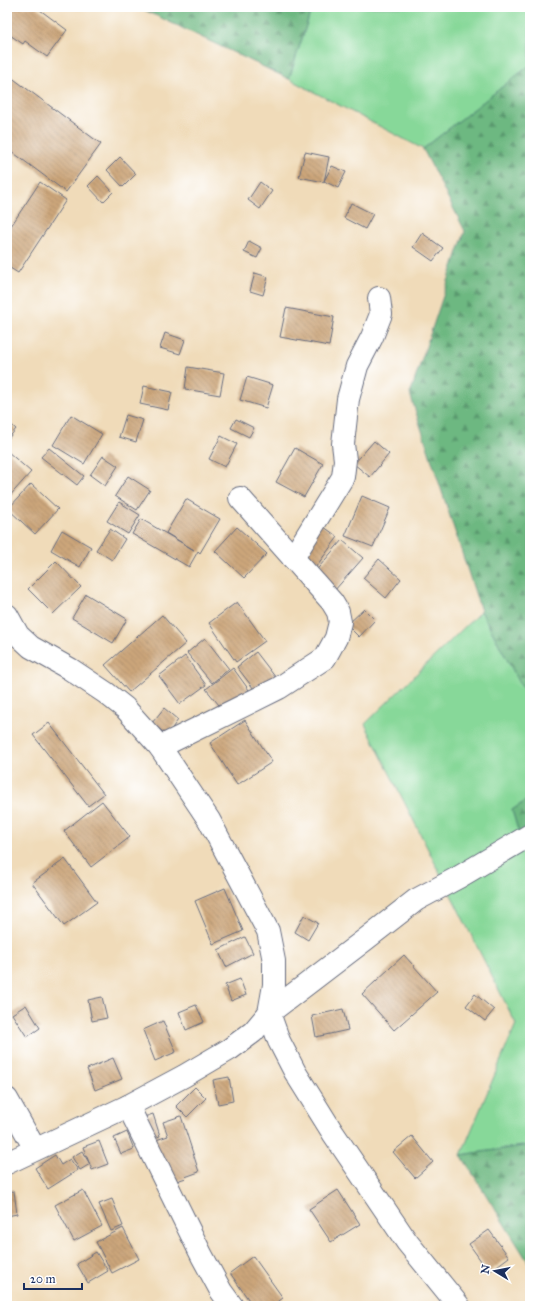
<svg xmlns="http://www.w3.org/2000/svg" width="537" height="1313" font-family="'IM FELL Great Primer',serif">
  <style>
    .grass { fill: #87d899; stroke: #51847c }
    .forest { fill: url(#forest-firs); stroke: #447470 }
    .building { fill: url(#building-back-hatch) }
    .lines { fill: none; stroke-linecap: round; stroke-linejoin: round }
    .minor-casing { stroke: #666b7e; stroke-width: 24 }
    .tertiary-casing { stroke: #666b7e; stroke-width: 24 }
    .minor { stroke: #fff; stroke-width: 22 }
    .tertiary { stroke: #fff; stroke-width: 22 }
  </style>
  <defs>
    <pattern id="forest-firs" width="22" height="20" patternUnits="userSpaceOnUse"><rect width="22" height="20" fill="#6db881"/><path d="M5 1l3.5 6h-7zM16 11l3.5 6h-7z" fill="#59966d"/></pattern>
    <pattern id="building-back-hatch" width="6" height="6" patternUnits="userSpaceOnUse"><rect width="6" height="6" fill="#cca67a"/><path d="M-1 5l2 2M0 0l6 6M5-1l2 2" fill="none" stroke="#a58867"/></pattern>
  </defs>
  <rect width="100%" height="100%" fill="#fff"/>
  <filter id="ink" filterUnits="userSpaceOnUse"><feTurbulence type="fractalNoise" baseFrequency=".025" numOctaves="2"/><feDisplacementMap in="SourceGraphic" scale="8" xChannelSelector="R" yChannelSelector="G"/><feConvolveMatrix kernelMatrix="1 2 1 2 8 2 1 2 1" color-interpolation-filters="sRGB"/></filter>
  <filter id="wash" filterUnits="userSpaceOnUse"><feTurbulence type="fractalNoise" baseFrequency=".012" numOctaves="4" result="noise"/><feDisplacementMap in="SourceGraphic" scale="16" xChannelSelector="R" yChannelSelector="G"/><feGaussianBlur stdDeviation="0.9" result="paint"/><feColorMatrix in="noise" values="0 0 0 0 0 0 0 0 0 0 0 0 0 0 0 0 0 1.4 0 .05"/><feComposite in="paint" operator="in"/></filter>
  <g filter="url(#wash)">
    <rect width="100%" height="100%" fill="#f0dbb9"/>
    <g class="grass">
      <polygon points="312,7 530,7 530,65 423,149 289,79"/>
      <polygon points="481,611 530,702 530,798 512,810 530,870 530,1145 461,1155 516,1024 365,724"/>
    </g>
    <g class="forest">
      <polygon points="138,7 312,7 289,79"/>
      <polygon points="530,65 530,702 481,611 410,394 465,231 423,149"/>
      <polygon points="530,798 530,870 512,810"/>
      <polygon points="530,1145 530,1265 461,1155"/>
    </g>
    <g id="blocks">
      <g class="building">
        <polygon points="7,7 36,7 67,30 47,57 25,41 23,44 7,33"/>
        <polygon points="7,74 101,144 66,192 7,148"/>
        <polygon points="305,152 329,157 324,182 299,177"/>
        <polygon points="120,157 136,174 123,187 107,170"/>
        <polygon points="332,166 346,172 338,188 324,181"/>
        <polygon points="98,176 113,192 103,202 88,186"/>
        <polygon points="40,182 66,200 18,273 7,266 7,232"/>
        <polygon points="260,182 272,191 260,209 248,200"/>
        <polygon points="351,203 373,214 365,229 344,218"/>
        <polygon points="422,233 443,248 433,261 413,247"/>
        <polygon points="249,241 262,248 257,258 244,252"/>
        <polygon points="255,273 268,277 263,295 250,291"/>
        <polygon points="286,308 334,317 329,346 280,337"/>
        <polygon points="165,333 185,340 180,354 160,348"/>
        <polygon points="188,367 224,373 220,395 185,389"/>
        <polygon points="247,377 273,385 266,408 240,400"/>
        <polygon points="144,386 172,392 168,410 140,404"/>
        <polygon points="71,415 102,434 84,464 53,445"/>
        <polygon points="126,415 143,420 136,442 119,437"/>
        <polygon points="236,419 254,428 249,437 231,428"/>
        <polygon points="7,421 16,429 7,440"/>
        <polygon points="221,436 237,444 225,467 209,459"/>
        <polygon points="374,441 389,454 370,477 354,464"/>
        <polygon points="49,448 84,476 77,485 41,457"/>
        <polygon points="295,448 323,464 304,497 276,482"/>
        <polygon points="7,451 31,472 7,499"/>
        <polygon points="103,456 118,466 105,486 90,475"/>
        <polygon points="128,476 150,490 137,510 115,496"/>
        <polygon points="31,484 58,509 35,534 8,509"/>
        <polygon points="362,496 390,508 373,547 345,536"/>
        <polygon points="186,499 220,519 200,553 198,551 189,567 132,534 141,519 194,550 166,533"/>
        <polygon points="119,502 140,515 128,534 107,521"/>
        <polygon points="313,519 338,537 315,568 291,550"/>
        <polygon points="237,527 267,554 244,578 215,551"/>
        <polygon points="110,529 125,539 112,560 96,550"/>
        <polygon points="62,530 91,547 80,567 51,550"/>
        <polygon points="342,540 363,558 334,591 314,573"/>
        <polygon points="379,559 401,579 386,598 363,578"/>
        <polygon points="56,561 81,587 53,614 28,589"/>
        <polygon points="86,594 127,619 113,643 72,618"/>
        <polygon points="237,602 265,641 236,662 209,623"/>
        <polygon points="364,609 375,620 359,637 347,625"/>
        <polygon points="162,615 186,643 129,692 105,665"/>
        <polygon points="205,638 229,669 212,683 187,653"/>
        <polygon points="256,652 276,678 257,693 237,667"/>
        <polygon points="185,656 206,685 180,704 159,676"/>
        <polygon points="233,668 249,690 223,710 206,689"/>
        <polygon points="164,708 178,720 167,735 152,723"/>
        <polygon points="245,720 272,762 237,785 210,743"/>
        <polygon points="49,723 104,794 88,806 33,735"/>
        <polygon points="102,801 130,837 91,867 64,831"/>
        <polygon points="65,859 97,902 64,926 32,883"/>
        <polygon points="225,888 243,931 213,944 195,901"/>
        <polygon points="304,915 318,923 308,940 295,932"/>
        <polygon points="245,937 253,953 226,967 218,950"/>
        <polygon points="404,955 437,992 394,1030 362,994"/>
        <polygon points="240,979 246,995 231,1001 225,985"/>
        <polygon points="475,994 494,1010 485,1021 466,1006"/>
        <polygon points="102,997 107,1018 92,1021 88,1000"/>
        <polygon points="26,1005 40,1028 27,1037 12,1014"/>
        <polygon points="196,1005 204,1022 186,1030 179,1012"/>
        <polygon points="343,1009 348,1030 316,1037 312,1016"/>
        <polygon points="163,1021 176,1052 155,1061 143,1030"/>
        <polygon points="113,1058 122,1079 95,1090 87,1069"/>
        <polygon points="229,1077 233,1101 218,1104 213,1080"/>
        <polygon points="195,1087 206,1098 187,1117 176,1106"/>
        <polygon points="153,1114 160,1136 146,1141 138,1119"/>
        <polygon points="181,1116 199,1172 185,1177 186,1178 167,1184 153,1141 168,1136 163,1122"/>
        <polygon points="127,1132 134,1149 121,1154 114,1138"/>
        <polygon points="412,1136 433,1162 415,1178 393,1152"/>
        <polygon points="99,1141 108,1164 92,1170 83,1147"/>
        <polygon points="82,1151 90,1164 80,1170 72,1157"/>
        <polygon points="55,1155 61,1165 70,1159 78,1170 48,1189 35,1168"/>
        <polygon points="83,1190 102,1226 74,1241 55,1205"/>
        <polygon points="338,1190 360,1224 331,1242 309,1209"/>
        <polygon points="14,1191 17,1214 7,1216 7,1192"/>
        <polygon points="112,1199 123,1226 111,1231 99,1204"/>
        <polygon points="123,1228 139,1259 112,1273 96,1242"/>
        <polygon points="489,1230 509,1257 489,1272 469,1244"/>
        <polygon points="96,1252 108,1271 88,1283 77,1264"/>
        <polygon points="253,1256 283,1298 272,1306 253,1306 230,1273"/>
      </g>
    </g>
  </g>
  <g filter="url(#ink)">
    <use href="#blocks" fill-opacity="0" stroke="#666b7e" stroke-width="1"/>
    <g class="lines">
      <defs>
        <g id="minor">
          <polyline points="293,558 343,477 345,460 343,444 348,399 357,366 372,337 381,314 379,298"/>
          <polyline points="7,615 18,635 31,647 70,669 106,693 125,708 160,747 209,820 268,931 274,961 274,985 269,1013"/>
          <polyline points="160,747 279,688 325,658 336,638 340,622 338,612 332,602 240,498"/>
          <polyline points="7,1099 35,1149"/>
          <polyline points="128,1106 202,1256 221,1291 232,1306"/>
        </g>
        <g id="tertiary">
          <polyline points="269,1013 279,1041 295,1072 333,1133 407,1242 459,1306"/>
          <polyline points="7,1163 128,1106 184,1076 230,1049 253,1032 269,1013 366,939 416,900 459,877 530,835"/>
        </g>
      </defs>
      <use href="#minor" class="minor-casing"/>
      <use href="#tertiary" class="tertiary-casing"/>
      <use href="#minor" class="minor"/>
      <use href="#tertiary" class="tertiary"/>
    </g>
  </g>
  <rect width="537" height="1313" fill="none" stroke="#fff" stroke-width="24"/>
  <g transform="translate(495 1271) rotate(280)" stroke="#ffffff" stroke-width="3" paint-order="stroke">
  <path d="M0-3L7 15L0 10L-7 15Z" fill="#1b2f5e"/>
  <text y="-6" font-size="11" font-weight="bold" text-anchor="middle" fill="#1b2f5e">N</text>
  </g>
  <path d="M24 1283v6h58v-6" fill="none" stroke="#1b2f5e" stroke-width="2"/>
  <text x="30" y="1283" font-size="12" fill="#1b2f5e" stroke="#ffffff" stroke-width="3" paint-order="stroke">20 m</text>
</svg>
